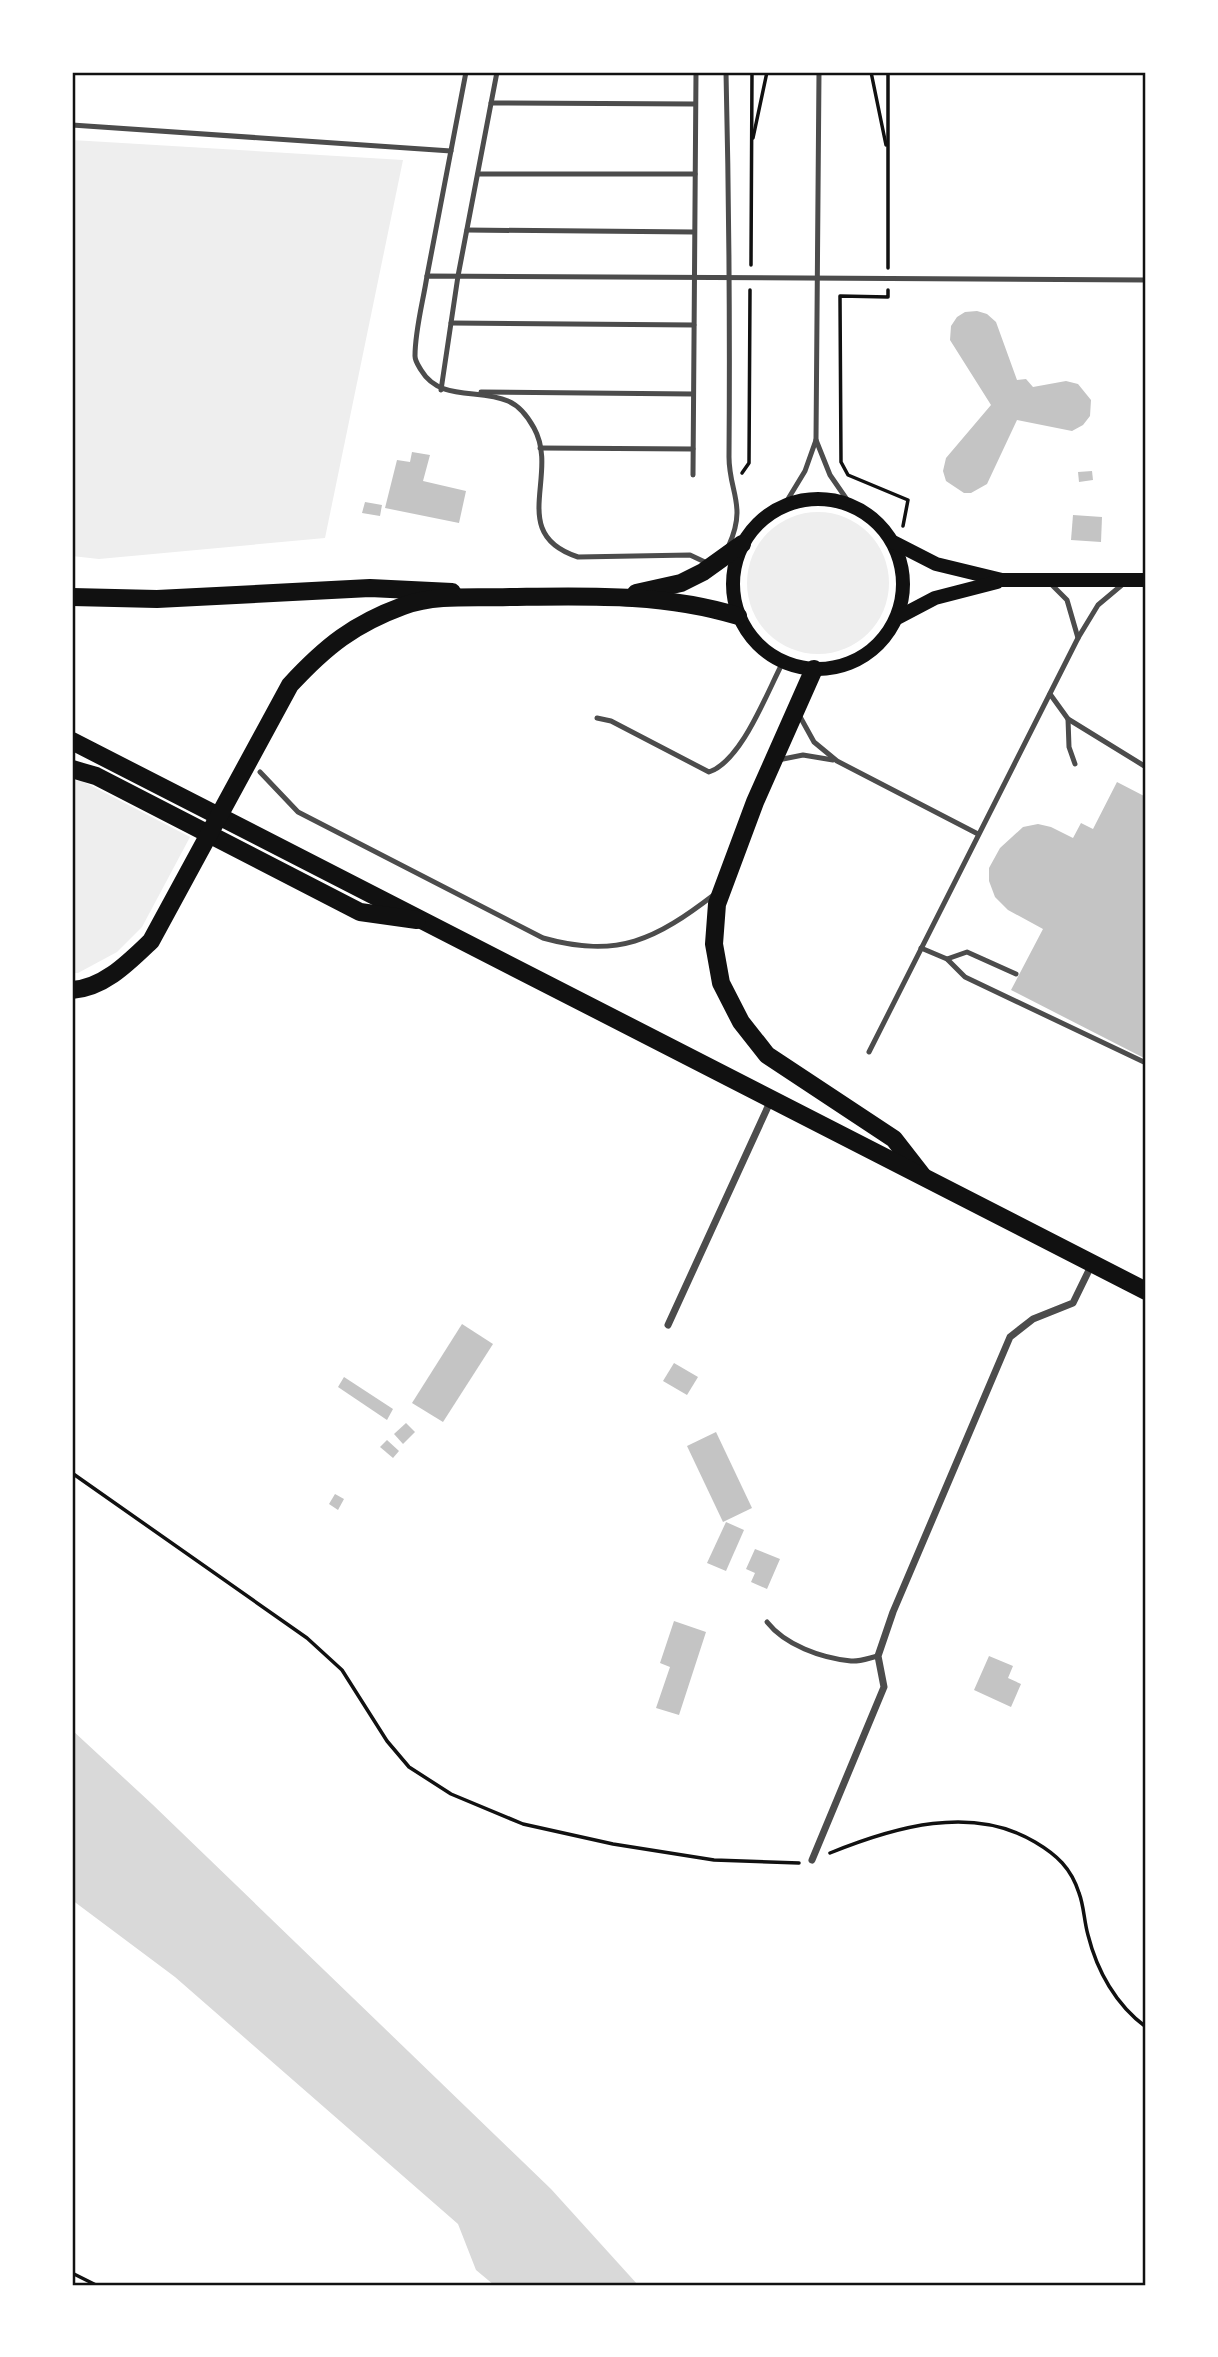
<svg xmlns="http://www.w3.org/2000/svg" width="1218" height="2357" font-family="'Fira Sans Condensed',sans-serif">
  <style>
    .green { fill: #eee }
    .water { fill: #d9d9d9 }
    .building { fill: #c4c4c4 }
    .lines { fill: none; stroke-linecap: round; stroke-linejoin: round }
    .path { stroke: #111; stroke-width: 3.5 }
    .service { stroke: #4c4c4c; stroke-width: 5 }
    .minor { stroke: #4c4c4c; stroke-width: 7 }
    .secondary { stroke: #111; stroke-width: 14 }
    .primary { stroke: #111; stroke-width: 18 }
    .neatline { fill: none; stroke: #111; stroke-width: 2.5 }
  </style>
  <rect width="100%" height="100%" fill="#fff"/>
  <g class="green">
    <polygon points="72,140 403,160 325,538 99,559 72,556"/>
    <circle cx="818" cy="583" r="71"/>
    <polygon points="72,780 82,781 190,837 142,927 117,952 78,973 72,973"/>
  </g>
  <polygon class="water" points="72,1730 152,1804 551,2189 638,2285 494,2285 476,2270 458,2224 175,1977 72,1900"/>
  <g class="building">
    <polygon points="977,311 987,314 996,322 1017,380 1026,379 1033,387 1066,381 1078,384 1091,400 1090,416 1083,425 1072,431 1017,420 987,484 971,493 964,493 946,481 943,471 946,458 991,405 950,340 951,326 957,317 965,312"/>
    <polygon points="412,452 430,455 423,481 466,491 459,523 385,508 397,460 410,462"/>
    <polygon points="1092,471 1093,480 1079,482 1078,472"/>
    <polygon points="365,502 382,505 380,516 362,513"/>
    <polygon points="1073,515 1102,517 1101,542 1071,540"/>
    <polygon points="1117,782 1146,797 1146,1059 1011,990 1043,929 1008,910 995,897 989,881 989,868 1000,848 1023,827 1038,824 1051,827 1073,838 1081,823 1093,829"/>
    <polygon points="462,1324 493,1344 443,1422 412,1403"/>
    <polygon points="674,1363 698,1377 687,1395 663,1381"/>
    <polygon points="344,1377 393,1409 387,1420 338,1387"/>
    <polygon points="406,1423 415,1432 403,1444 394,1434"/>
    <polygon points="716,1432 752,1508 723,1522 687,1446"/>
    <polygon points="387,1440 399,1451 393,1458 380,1447"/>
    <polygon points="335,1494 344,1499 338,1510 329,1504"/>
    <polygon points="726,1522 744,1530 726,1571 707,1563"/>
    <polygon points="755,1549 780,1559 767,1589 751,1582 755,1573 746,1569"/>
    <polygon points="674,1621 706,1632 679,1715 656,1708 670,1667 660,1663"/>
    <polygon points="989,1656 1013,1666 1008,1678 1021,1684 1011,1707 974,1690"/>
  </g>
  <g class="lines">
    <g class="path">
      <polyline points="871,72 886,145"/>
      <polyline points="753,138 767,72"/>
      <polyline points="751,265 752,72"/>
      <polyline points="888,268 888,72"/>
      <polyline points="888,290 888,297 840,296 841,462 848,475 908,500 903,526"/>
      <polyline points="742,473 749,463 750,290"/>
      <polyline points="72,1473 307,1638 342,1670 387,1741 409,1767 451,1794 523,1824 613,1844 714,1860 799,1863"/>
      <path d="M830,1853C894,1827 972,1804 1035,1842C1057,1855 1071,1868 1079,1893C1084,1906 1084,1921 1088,1935C1097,1971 1116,2005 1146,2027"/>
      <polyline points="72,2273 96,2285"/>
    </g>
    <g class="service">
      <path d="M726,72C729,200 730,328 729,457C729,492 747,505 729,545"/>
      <polyline points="491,103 695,104"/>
      <polyline points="72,125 451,151"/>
      <polyline points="478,174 695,174"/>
      <polyline points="467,230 694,232"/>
      <polyline points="427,276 466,72"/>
      <polyline points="451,323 694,325"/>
      <polyline points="441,390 458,276 497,72"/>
      <polyline points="481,392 693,394"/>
      <polyline points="816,440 830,475 850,504"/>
      <polyline points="540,448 693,449"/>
      <polyline points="693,475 696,72"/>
      <polyline points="785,504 805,471 816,440 819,72"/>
      <path d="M707,563L690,555L578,557C507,534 560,475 534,428C528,417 520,406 508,401C479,388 440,402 421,370C418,365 415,361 415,356C415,330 423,302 427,276L1146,280"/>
      <polyline points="1050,583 1067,600 1078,638"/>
      <polyline points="1050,694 1068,719 1146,767"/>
      <polyline points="798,713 814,742 837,761 978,834"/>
      <path d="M597,718L611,721L709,772C742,761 767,692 783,662"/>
      <polyline points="1068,719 1069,747 1075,764"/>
      <polyline points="778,760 803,755 833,760"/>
      <path d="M260,772L298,812L543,938C618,959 655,940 715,894"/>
      <polyline points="921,948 947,959 965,977 1146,1063"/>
      <polyline points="947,959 967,952 1016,974"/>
      <polyline points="869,1052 1078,638 1098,605 1123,584"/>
      <path d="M767,1622C785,1645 821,1658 851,1661C859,1662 869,1658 878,1656"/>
    </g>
    <g class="minor">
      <polyline points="668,1325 771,1100"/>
      <polyline points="812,1860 884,1687 878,1656 893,1612 1010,1337 1033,1319 1073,1303 1092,1264"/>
    </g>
    <g class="secondary">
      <circle cx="818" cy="584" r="85"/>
      <polyline points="893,542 936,564 1002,580 1146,580"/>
      <polyline points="897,618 935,598 997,582"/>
    </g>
    <g class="primary">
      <polyline points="636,593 681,583 703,572 742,544"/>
      <polyline points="72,597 157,599 370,588 452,592"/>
      <polyline points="814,669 755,802 717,904 714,944 721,983 741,1022 767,1055 894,1139 922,1175"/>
      <polyline points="72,741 1146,1291"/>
      <polyline points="72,769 96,776 360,912 417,920"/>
      <path d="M72,990C104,988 129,962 151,941L290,685C326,646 354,624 403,606C436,594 475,598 510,597C587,596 663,593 738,616"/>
    </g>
  </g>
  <rect width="1218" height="2357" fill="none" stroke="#ffffff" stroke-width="147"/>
  <rect x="74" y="74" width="1070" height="2210" class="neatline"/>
</svg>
